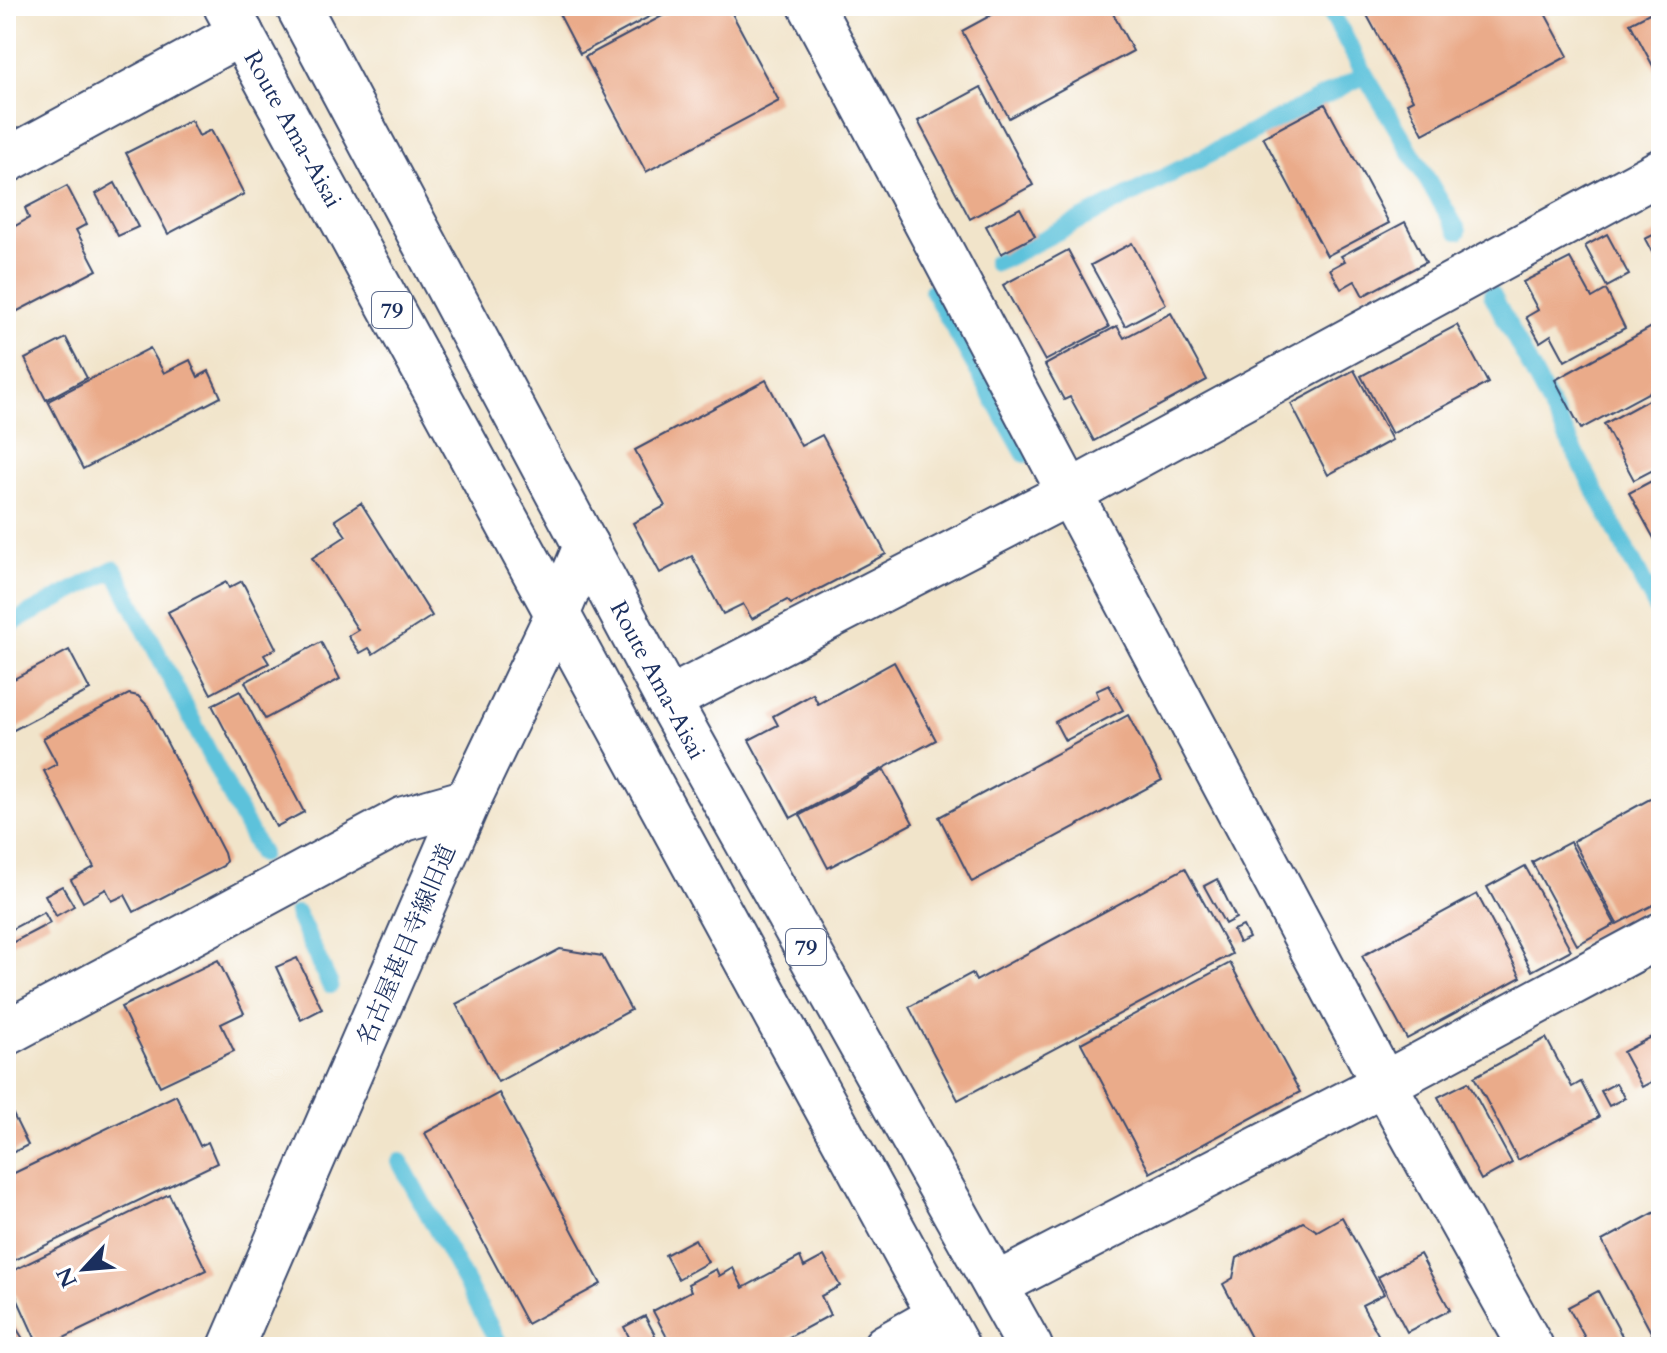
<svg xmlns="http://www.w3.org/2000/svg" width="1667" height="1353" font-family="Cardo,'Noto Serif JP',serif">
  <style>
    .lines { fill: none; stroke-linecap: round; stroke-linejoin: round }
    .stream { stroke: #5dc2db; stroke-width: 18 }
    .building { fill: #eaab8a }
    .minor-casing { stroke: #3b4a6e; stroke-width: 48 }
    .tertiary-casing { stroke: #3b4a6e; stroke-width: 48 }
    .primary-casing { stroke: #3b4a6e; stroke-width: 48 }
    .minor { stroke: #fff; stroke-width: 44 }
    .tertiary { stroke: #fff; stroke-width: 44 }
    .primary { stroke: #fff; stroke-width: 44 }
    .labels { text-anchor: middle; stroke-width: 7; stroke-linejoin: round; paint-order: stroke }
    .shield { fill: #fff; stroke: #5f6d8e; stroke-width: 2 }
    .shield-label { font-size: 22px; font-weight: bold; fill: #1b2f5e }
    .street-label { font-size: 24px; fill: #1b2f5e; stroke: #fff }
  </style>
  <rect width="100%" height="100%" fill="#fff"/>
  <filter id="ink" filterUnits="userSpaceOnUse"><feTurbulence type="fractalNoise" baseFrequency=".0125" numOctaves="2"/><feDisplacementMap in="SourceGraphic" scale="16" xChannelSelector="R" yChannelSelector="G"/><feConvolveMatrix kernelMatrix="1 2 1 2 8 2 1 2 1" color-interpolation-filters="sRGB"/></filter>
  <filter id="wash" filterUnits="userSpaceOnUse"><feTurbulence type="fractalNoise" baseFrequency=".006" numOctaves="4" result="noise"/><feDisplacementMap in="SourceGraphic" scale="32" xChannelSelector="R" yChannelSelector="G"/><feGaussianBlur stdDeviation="1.8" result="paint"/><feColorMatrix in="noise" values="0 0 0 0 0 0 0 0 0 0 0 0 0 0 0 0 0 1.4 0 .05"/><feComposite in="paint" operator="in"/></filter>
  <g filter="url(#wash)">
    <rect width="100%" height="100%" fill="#f1e4ca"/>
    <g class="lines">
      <g class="stream">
        <polyline points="1328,6 1365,75 1458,231"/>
        <polyline points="996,263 1365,75"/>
        <polyline points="933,291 1025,454"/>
        <polyline points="1492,294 1661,616"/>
        <polyline points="6,626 114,569 261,854"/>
        <polyline points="297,914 330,985"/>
        <polyline points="400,1162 501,1347"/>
      </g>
    </g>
    <g id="blocks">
      <g class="building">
        <polygon points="555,6 669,6 580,54"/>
        <polygon points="681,6 728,6 779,101 646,172 585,57"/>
        <polygon points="1008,6 1109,6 1133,51 1009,118 962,31"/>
        <polygon points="1362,6 1541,6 1568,56 1423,134 1407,103 1413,100"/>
        <polygon points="1661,7 1661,81 1630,23"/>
        <polygon points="981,87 1033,185 970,219 918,121"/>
        <polygon points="1325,104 1389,223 1327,256 1263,137"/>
        <polygon points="191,120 199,136 211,130 244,194 168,234 126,153"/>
        <polygon points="115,183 138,227 118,236 96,194"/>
        <polygon points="67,186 87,224 76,230 97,270 6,317 6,207 15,226 29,218 25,208"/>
        <polygon points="1020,208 1035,236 1001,254 986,226"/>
        <polygon points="1405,222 1426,262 1363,296 1355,281 1341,289 1330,269 1345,261 1341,256"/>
        <polygon points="1661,231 1661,269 1645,239"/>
        <polygon points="1607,234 1629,275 1607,287 1585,246"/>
        <polygon points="1132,243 1166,304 1125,326 1091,265"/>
        <polygon points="1068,250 1109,327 1045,361 1003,285"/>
        <polygon points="1570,258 1592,298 1606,290 1625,328 1565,361 1551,335 1540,342 1526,317 1538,310 1523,282"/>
        <polygon points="1171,313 1207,380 1094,441 1070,397 1064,400 1045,365 1117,326 1124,338"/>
        <polygon points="1661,322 1661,386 1581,429 1555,380"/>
        <polygon points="1457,325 1488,383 1392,434 1361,376"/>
        <polygon points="66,338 87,378 46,400 25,359"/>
        <polygon points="150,348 164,373 190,360 198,377 209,371 221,397 83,469 48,401"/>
        <polygon points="1354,370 1392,440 1328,475 1291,404"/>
        <polygon points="766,380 801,446 822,435 886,554 791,604 787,600 752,619 743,604 723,614 692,556 660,573 633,523 665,506 635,450"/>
        <polygon points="1661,393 1661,466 1634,480 1604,424"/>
        <polygon points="1661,476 1661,539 1656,542 1629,493"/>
        <polygon points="361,503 432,616 373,654 369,648 360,653 348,636 358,630 312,558 346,536 335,520"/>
        <polygon points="242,581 276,648 264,655 269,663 211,694 168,612 226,582 229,588"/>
        <polygon points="321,642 340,679 265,719 245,682"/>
        <polygon points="69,650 90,690 6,734 6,683"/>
        <polygon points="894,662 936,740 791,818 749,740 778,725 773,716 813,694 818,704"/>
        <polygon points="1109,685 1123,710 1065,741 1055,722 1099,698 1096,691"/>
        <polygon points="240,691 304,812 276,827 212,705"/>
        <polygon points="129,694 138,696 148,706 224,853 226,861 223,866 134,912 125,895 112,901 106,889 83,902 71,880 94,867 44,771 57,764 43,738"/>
        <polygon points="1128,715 1162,780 972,882 939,817"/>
        <polygon points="884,770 913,823 828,868 800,815"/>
        <polygon points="1661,793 1661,901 1617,924 1573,841"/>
        <polygon points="1570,842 1615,924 1577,945 1532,862"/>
        <polygon points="1525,866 1571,950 1532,971 1487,887"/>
        <polygon points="1185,868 1232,954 958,1100 909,1007 972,973 976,981"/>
        <polygon points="1217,879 1236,918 1225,924 1204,886"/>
        <polygon points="62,886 74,906 56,916 45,895"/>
        <polygon points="1477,894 1521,977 1407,1039 1362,956"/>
        <polygon points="44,912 50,923 6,946 6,932"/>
        <polygon points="1243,926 1249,938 1239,943 1233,930"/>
        <polygon points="560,949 602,956 631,1010 498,1082 456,1004"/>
        <polygon points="297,958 322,1009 301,1020 276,967"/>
        <polygon points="218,960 244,1013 221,1024 234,1051 160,1086 121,1007"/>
        <polygon points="1230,963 1300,1092 1150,1173 1081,1043"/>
        <polygon points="1661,1032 1661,1077 1642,1087 1623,1052"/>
        <polygon points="1546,1038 1572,1087 1581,1082 1599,1117 1518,1160 1474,1077"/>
        <polygon points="1468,1082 1512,1163 1481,1180 1438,1097"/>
        <polygon points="1616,1083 1625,1098 1609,1106 1601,1091"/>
        <polygon points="499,1093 601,1284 527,1324 425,1133"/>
        <polygon points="176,1095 200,1146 208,1142 217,1163 13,1261 6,1248 6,1177"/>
        <polygon points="6,1100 28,1145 6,1156"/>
        <polygon points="169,1194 206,1270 45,1347 39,1347 6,1274"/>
        <polygon points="1661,1209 1661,1347 1659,1347 1602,1241"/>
        <polygon points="1342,1217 1384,1294 1362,1305 1380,1338 1364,1347 1282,1347 1279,1342 1270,1347 1256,1347 1223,1284 1233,1278 1237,1258 1303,1222 1317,1231"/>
        <polygon points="695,1239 708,1262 678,1279 665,1255"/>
        <polygon points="1420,1254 1450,1310 1407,1332 1378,1277"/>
        <polygon points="824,1256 840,1286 821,1296 830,1315 782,1341 785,1347 672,1347 653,1311 691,1291 688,1284 716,1269 719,1276 733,1268 743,1288 800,1257 804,1267"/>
        <polygon points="1598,1291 1628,1347 1590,1347 1568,1307"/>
        <polygon points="6,1311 28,1347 6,1347"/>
        <polygon points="645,1316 657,1339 641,1347 634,1347 624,1327"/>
      </g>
    </g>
  </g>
  <g filter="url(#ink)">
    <use href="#blocks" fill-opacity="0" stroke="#3b4a6e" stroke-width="2"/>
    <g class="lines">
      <defs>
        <g id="minor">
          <polyline points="811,6 1384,1084 1531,1347"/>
          <polyline points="6,161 241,33"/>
          <polyline points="668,700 1071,492 1661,171"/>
          <polyline points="6,1033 404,819 468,801"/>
          <polyline points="996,1285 1384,1084 1661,935"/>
          <polyline points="885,1347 940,1316"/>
        </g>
        <polyline id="tertiary" points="231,1347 468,801 557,615 586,546"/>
        <g id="primary">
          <polyline points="226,6 957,1347"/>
          <polyline points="298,6 668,700 1030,1347"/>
        </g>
      </defs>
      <use href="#minor" class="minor-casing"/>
      <use href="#tertiary" class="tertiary-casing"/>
      <use href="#primary" class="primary-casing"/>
      <use href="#minor" class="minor"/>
      <use href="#tertiary" class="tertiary"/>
      <use href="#primary" class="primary"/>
    </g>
  </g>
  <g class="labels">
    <g class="shield">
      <rect x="372" y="292" width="40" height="36" rx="6"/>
      <rect x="786" y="929" width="40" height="36" rx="6"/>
    </g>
    <g class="shield-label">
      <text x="392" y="318">79</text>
      <text x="806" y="955">79</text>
    </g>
    <g class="street-label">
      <text transform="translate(293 129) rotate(61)" y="8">Route Ama-Aisai</text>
      <text transform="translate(658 680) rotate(62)" y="8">Route Ama-Aisai</text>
      <text transform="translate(406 945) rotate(-67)" y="8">名古屋甚目寺線旧道</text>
    </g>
  </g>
  <rect width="1667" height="1353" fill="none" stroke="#fff" stroke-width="32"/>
  <g transform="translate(84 1269) rotate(244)" stroke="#ffffff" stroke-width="6" paint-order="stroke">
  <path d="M0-6L14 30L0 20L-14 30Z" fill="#1b2f5e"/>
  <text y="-12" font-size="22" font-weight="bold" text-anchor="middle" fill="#1b2f5e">N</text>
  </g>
</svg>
